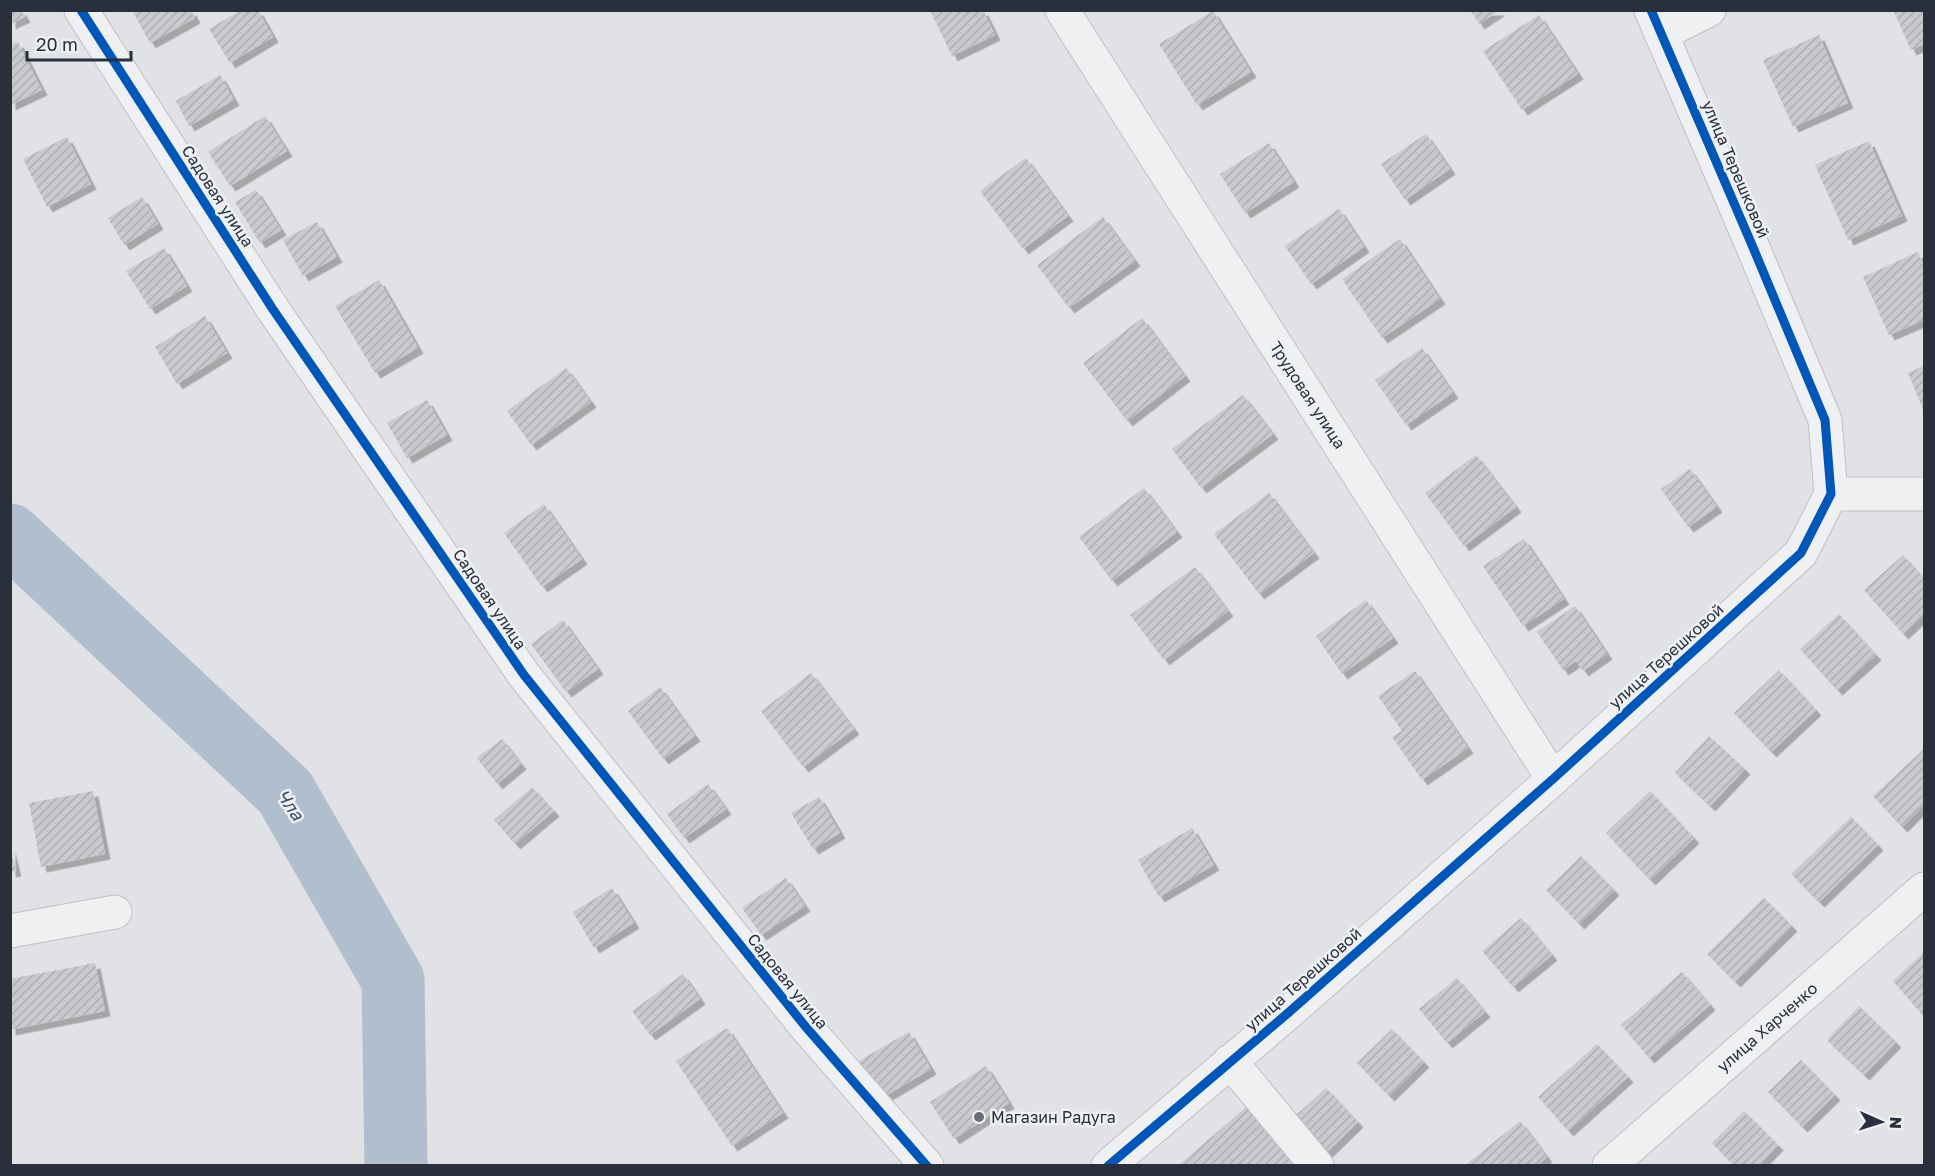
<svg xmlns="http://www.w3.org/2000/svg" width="1935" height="1176" font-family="'Golos Text',sans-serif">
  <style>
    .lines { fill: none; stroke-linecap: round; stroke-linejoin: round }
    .river { stroke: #b1becd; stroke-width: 63 }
    .building { fill: url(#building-hatch); filter: url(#shadow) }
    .minor-casing { stroke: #bfc0c3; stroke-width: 35 }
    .minor { stroke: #eff0f2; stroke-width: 33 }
    .cycleway-casing { stroke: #eef0f4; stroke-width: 13 }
    .cycleway { stroke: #0057b8; stroke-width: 9 }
    .poi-dot { fill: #696e77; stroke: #eef0f4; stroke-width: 2 }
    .labels { text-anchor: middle; stroke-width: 5; stroke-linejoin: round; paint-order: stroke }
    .street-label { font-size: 16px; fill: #292f3c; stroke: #eef0f4 }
    .poi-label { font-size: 16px; fill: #292f3c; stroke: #eef0f4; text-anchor: start }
    .water-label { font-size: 18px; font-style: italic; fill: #384c6b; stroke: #eef0f4 }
  </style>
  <defs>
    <pattern id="building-hatch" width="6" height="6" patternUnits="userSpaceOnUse" patternTransform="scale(1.5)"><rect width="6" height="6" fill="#c8cacd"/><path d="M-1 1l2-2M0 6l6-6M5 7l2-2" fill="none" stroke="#acaeb1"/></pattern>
    <filter id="shadow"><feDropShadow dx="5.5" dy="5.5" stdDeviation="0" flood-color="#0004"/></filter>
  </defs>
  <rect width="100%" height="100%" fill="#e0e2e5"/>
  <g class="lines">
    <polyline class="river" points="10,535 285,792 393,980 396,1166"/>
  </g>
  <g class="building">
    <polygon points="10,10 21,10 25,17 10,24"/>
    <polygon points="136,10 191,10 195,18 150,43 133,12"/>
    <polygon points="241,10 258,10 273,37 230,63 209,29"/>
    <polygon points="930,10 983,10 995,35 952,56"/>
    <polygon points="1470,10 1500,10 1479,24"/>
    <polygon points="1893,10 1924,10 1924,44 1911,50"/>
    <polygon points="1213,11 1251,72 1197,105 1159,44"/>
    <polygon points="1539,15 1578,74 1522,110 1483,51"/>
    <polygon points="1819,35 1848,103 1793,127 1763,60"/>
    <polygon points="18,42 42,90 10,105 10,45"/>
    <polygon points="220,75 234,100 189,126 176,101"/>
    <polygon points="265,116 287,151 230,186 208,152"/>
    <polygon points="1426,134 1450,169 1405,200 1381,164"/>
    <polygon points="67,137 91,184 47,207 23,159"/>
    <polygon points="1869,141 1902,216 1848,240 1815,165"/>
    <polygon points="1269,143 1294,182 1245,213 1220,174"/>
    <polygon points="1026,158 1068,216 1023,249 980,191"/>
    <polygon points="256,190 281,230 260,243 235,202"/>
    <polygon points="142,197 158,224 124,245 108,218"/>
    <polygon points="1339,209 1364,247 1311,284 1285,246"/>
    <polygon points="1103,217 1135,261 1069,308 1037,265"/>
    <polygon points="317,222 337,257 303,276 283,240"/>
    <polygon points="1400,239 1440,299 1382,338 1342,279"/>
    <polygon points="164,248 187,286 150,309 126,271"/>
    <polygon points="1918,252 1924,267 1924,320 1889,335 1863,277"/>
    <polygon points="379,280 418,348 375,373 335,306"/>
    <polygon points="205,316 227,353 177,384 155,347"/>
    <polygon points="1142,318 1185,376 1127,421 1083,363"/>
    <polygon points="1422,348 1453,393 1406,425 1375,380"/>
    <polygon points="1924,366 1924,412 1908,373"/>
    <polygon points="566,368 591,402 531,445 507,411"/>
    <polygon points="1243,395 1273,434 1201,488 1172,449"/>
    <polygon points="427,400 447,435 407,458 387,423"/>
    <polygon points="1476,455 1516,507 1464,546 1425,493"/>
    <polygon points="1690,469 1717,507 1688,527 1661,489"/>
    <polygon points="1144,488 1177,532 1112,581 1079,537"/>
    <polygon points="1269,493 1314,553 1259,594 1214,534"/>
    <polygon points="544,504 582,559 542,587 504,533"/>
    <polygon points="1524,539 1564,599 1523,626 1483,566"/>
    <polygon points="1903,555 1924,579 1924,614 1903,634 1864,590"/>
    <polygon points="1195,567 1228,611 1164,660 1130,615"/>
    <polygon points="1366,600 1393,638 1342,674 1316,636"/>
    <polygon points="1575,606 1607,654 1583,671 1576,661 1563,670 1537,632"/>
    <polygon points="1839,614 1876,655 1837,690 1800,649"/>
    <polygon points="563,620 598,669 566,692 531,644"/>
    <polygon points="1779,670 1816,710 1771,752 1734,713"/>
    <polygon points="1415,671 1468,748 1422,780 1392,737 1402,731 1378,696"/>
    <polygon points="811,673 854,729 803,767 761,711"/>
    <polygon points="660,687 695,736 663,759 628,711"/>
    <polygon points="1709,736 1745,769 1710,806 1675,773"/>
    <polygon points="502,739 521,764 497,784 477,758"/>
    <polygon points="1924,749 1924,805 1902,827 1873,796"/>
    <polygon points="708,784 726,809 684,838 667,814"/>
    <polygon points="532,787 554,811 515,844 494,820"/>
    <polygon points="93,791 105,854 41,867 29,803"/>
    <polygon points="1650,791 1694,838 1650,880 1606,833"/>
    <polygon points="819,797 840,833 813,849 791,813"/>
    <polygon points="1851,817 1878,845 1819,902 1791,874"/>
    <polygon points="1192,828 1214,865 1159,897 1138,860"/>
    <polygon points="10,847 16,871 10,872"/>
    <polygon points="1581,856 1614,890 1579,924 1546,890"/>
    <polygon points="786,878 805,906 761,935 742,908"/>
    <polygon points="612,888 634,923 594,948 573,912"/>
    <polygon points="1764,898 1792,926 1735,982 1707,954"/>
    <polygon points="1521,918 1552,955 1513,987 1482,951"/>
    <polygon points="1924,952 1924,1017 1893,981"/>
    <polygon points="95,963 105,1011 10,1030 10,979"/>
    <polygon points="1682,972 1710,1005 1649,1058 1621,1025"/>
    <polygon points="683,974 700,999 650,1035 632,1011"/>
    <polygon points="1457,978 1485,1012 1447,1043 1419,1009"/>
    <polygon points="1859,1006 1896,1042 1864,1075 1827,1040"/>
    <polygon points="727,1028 783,1113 732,1146 676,1061"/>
    <polygon points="1392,1029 1424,1062 1389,1096 1357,1063"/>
    <polygon points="909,1032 931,1069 877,1101 855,1063"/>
    <polygon points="1597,1044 1628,1077 1568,1131 1538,1097"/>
    <polygon points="1801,1060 1835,1095 1802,1127 1768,1092"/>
    <polygon points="986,1066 1009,1103 954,1139 930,1102"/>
    <polygon points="1326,1088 1358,1122 1327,1152 1294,1117"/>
    <polygon points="1253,1101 1302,1157 1292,1166 1178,1166"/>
    <polygon points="1744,1111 1778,1145 1758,1166 1734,1166 1712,1143"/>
    <polygon points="1520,1121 1547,1157 1537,1166 1464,1166"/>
  </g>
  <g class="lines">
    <defs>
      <g id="minor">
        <polyline points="81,10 272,308 524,675 805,1026 927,1166"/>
        <polyline points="1062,10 1553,779"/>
        <polyline points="1661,34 1709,10"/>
        <polyline points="1831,494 1924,494"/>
        <polyline points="10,931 115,912"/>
        <polyline points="1230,1061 1317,1166"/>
        <polyline points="1108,1166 1288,1013 1553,779 1801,553 1831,494 1825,420 1752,245 1651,10"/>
        <polyline points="1609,1166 1924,889"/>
      </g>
    </defs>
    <use href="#minor" class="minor-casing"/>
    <use href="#minor" class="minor"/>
    <defs>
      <g id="cycleway">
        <polyline points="81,10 272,308 524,675 805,1026 927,1166"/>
        <polyline points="1108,1166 1288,1013 1553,779 1801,553 1831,494 1825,420 1752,245 1651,10"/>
      </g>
    </defs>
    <use href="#cycleway" class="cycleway-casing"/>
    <use href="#cycleway" class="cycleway"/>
  </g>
  <circle class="poi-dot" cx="979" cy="1117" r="6"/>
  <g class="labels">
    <g class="street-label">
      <text transform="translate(1736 169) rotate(67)" y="6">улица Терешковой</text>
      <text transform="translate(218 196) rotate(57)" y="6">Садовая улица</text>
      <text transform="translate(1308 395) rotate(57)" y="6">Трудовая улица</text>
      <text transform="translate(490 599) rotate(56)" y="6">Садовая улица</text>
      <text transform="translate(1666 656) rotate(-42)" y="6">улица Терешковой</text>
      <text transform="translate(1303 979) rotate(-41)" y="6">улица Терешковой</text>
      <text transform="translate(788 981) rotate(51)" y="6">Садовая улица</text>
      <text transform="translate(1767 1027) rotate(-41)" y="6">улица Харченко</text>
    </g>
    <g class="poi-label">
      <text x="991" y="1123">Магазин Радуга</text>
    </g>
    <g class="water-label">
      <text transform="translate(290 805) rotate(56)" y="6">Чла</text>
    </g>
  </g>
  <rect width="1935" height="1176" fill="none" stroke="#292f3c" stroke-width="24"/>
  <g transform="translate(1881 1122) rotate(93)" stroke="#eef0f4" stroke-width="4.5" paint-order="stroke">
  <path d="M0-4.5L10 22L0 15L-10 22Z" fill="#292f3c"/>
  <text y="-9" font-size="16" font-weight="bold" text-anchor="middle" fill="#292f3c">N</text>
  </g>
  <path d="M27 51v9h104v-9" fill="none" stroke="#292f3c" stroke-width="3"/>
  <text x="36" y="51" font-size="18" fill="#292f3c" stroke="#eef0f4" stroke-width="4.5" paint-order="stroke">20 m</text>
</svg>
